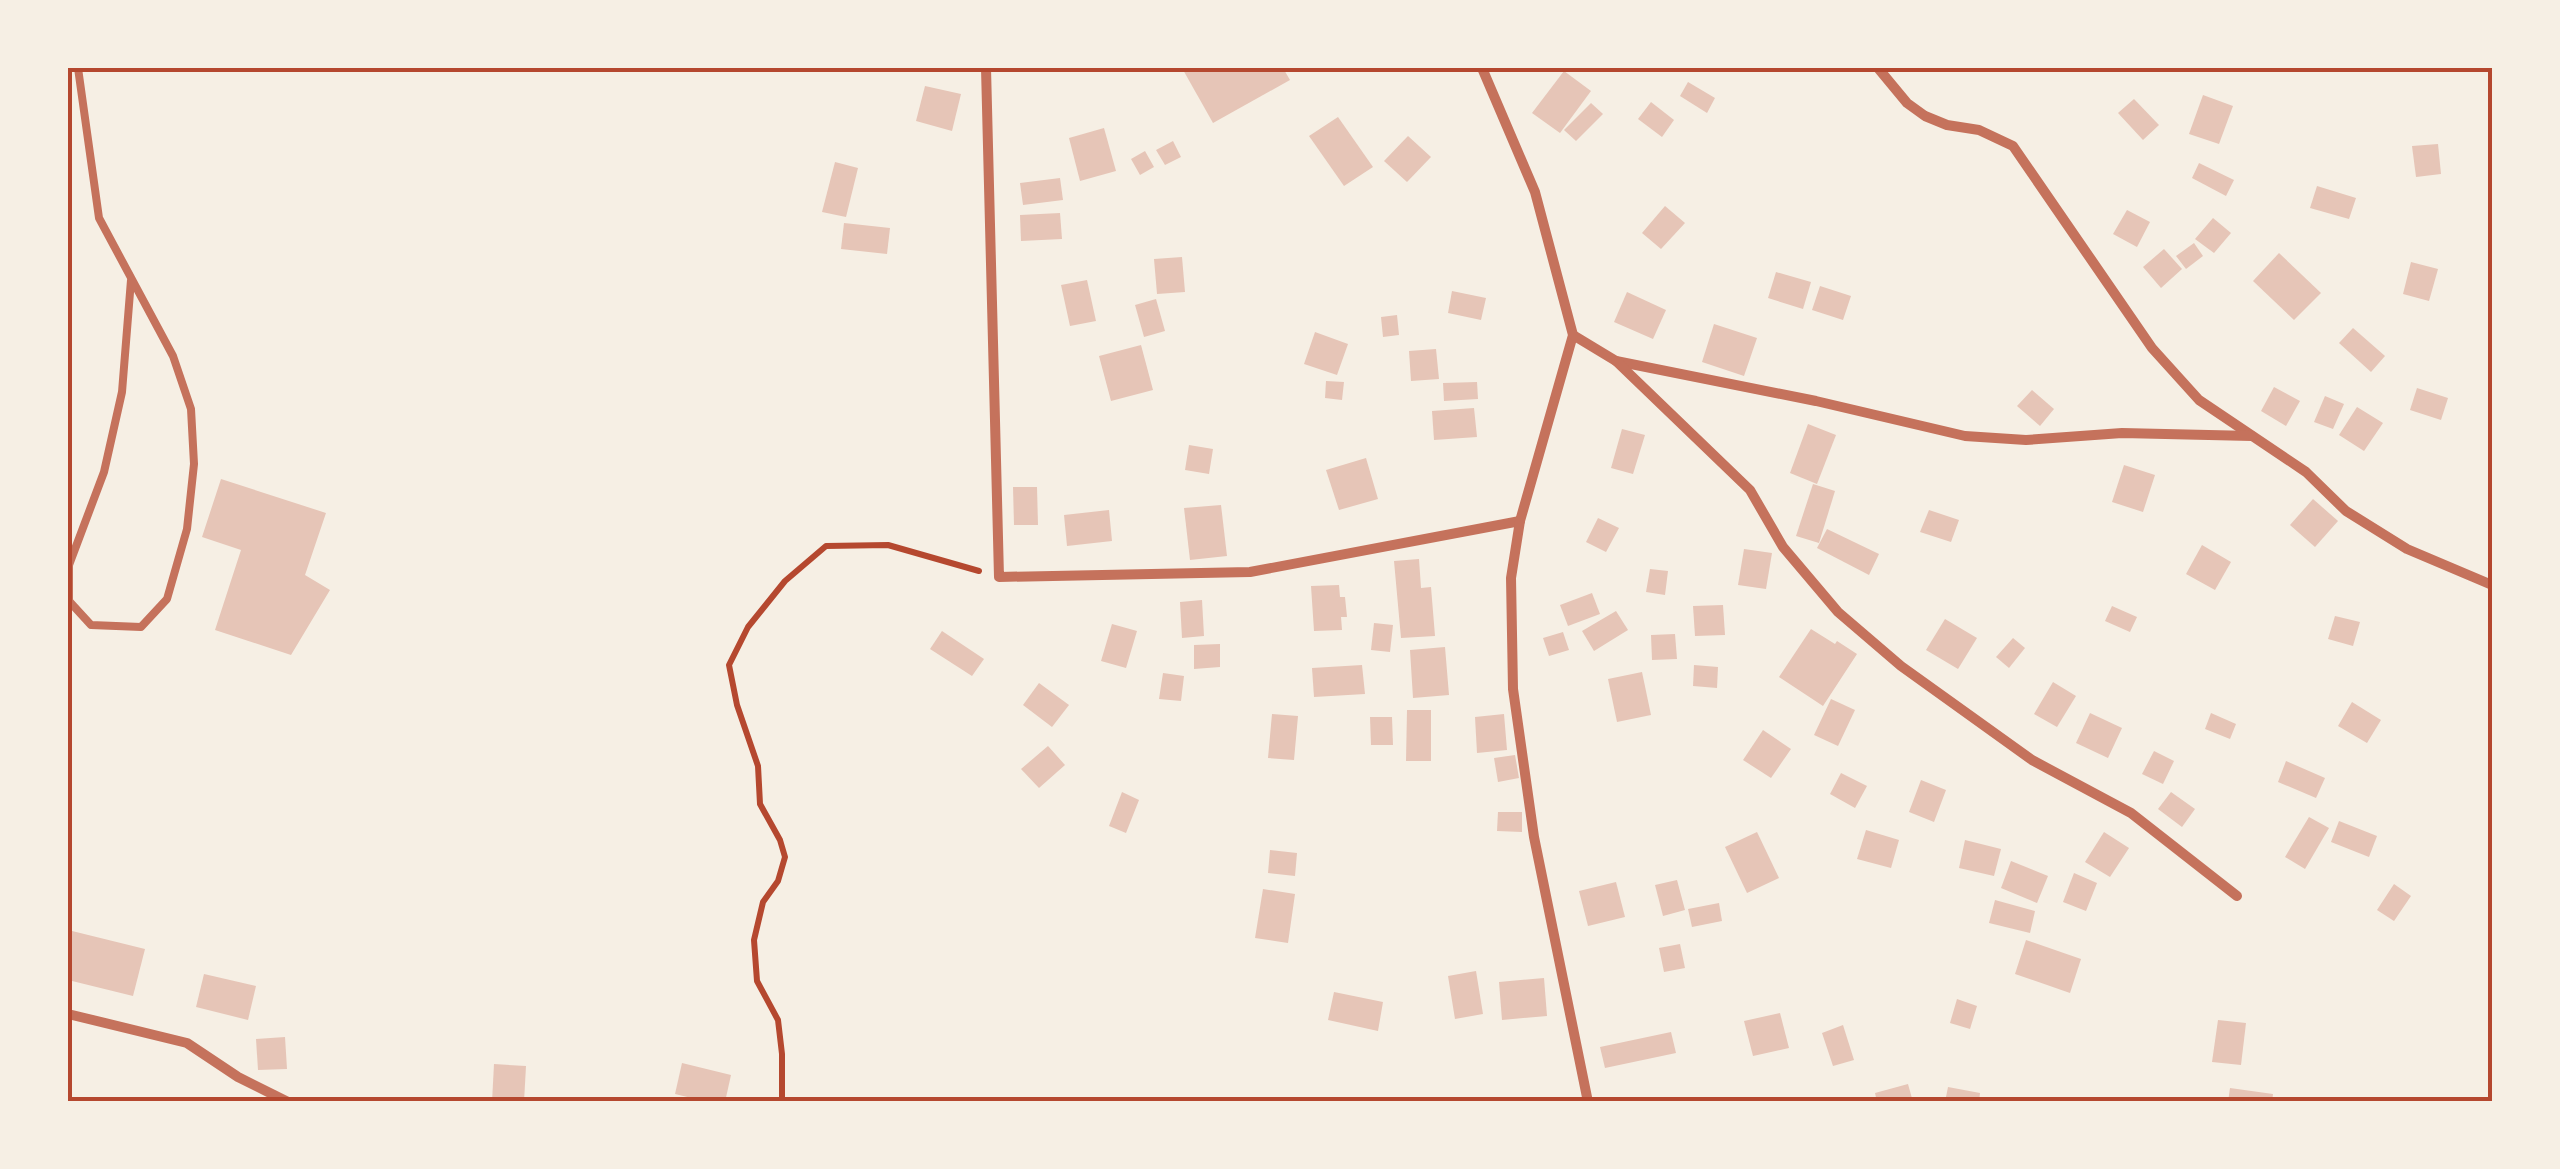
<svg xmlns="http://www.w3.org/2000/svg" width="2560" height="1169" font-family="'Noto Sans',sans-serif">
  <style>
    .building { fill: #e6c5b7 }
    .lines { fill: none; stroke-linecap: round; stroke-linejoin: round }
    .path { stroke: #b5482f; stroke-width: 6 }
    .service { stroke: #c5725c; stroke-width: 8 }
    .minor { stroke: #c5725c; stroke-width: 10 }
    .neatline { fill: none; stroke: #b5482f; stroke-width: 4 }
  </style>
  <rect width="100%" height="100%" fill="#f6efe4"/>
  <g class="building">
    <polygon points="1182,68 1283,68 1290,80 1213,123"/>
    <polygon points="1564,71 1591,91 1560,133 1532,113"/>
    <polygon points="1688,82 1715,98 1707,113 1680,96"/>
    <polygon points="925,86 961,94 952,131 916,121"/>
    <polygon points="2203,95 2233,106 2219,144 2189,134"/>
    <polygon points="2134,99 2159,125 2143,140 2118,113"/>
    <polygon points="1651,102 1674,120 1662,137 1638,119"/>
    <polygon points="1591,103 1603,114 1576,141 1564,130"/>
    <polygon points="1338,117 1373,167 1344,186 1309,136"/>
    <polygon points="1104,128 1116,171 1080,181 1069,138"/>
    <polygon points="1408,136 1431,157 1407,182 1384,161"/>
    <polygon points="1173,141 1181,157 1165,165 1156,150"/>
    <polygon points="2438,144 2441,174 2416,177 2412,146"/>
    <polygon points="1145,151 1154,167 1140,175 1131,159"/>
    <polygon points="835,162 858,168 846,217 822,212"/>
    <polygon points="2199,163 2234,180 2226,196 2192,178"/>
    <polygon points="1060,178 1063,200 1023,205 1020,183"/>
    <polygon points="2317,186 2356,198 2349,219 2310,208"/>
    <polygon points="1665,206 1685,223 1661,249 1642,233"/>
    <polygon points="2127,210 2150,222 2137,247 2113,234"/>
    <polygon points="1060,213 1062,239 1021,241 1020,215"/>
    <polygon points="2213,218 2231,233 2214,253 2195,239"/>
    <polygon points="844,223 890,228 887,254 841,249"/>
    <polygon points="2194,243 2203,256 2186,269 2176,256"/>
    <polygon points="2164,249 2182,269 2161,288 2143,267"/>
    <polygon points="2279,253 2321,293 2294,320 2253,281"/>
    <polygon points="1182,257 1185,292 1157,294 1154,259"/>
    <polygon points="2411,262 2438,269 2429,301 2403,294"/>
    <polygon points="1776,272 1811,282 1803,309 1768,298"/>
    <polygon points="1087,280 1096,321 1070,326 1061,285"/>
    <polygon points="1820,286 1851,296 1843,320 1812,310"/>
    <polygon points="1452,291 1486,298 1481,320 1448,313"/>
    <polygon points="1627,292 1666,310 1653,339 1614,322"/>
    <polygon points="1156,299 1165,331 1144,337 1135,305"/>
    <polygon points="1397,315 1399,335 1383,337 1381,317"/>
    <polygon points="1714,324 1757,338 1744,376 1702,362"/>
    <polygon points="2353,328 2385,356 2371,372 2339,343"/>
    <polygon points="1315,332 1348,344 1337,375 1304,364"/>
    <polygon points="1141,345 1153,390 1111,401 1099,356"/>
    <polygon points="1436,349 1439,379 1411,381 1409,351"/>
    <polygon points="1326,381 1344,382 1342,400 1325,398"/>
    <polygon points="1477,382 1478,399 1444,401 1443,383"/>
    <polygon points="2274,387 2300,401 2286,426 2261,411"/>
    <polygon points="2417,388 2448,398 2441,420 2410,410"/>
    <polygon points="2032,390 2054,409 2040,426 2017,406"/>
    <polygon points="2325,396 2344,404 2333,429 2314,422"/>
    <polygon points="2357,407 2383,423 2364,451 2339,435"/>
    <polygon points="1474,408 1477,437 1434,440 1432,411"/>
    <polygon points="1808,424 1836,435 1817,484 1790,473"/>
    <polygon points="1622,429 1645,435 1633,474 1611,468"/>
    <polygon points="1189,445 1213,449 1209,474 1185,470"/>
    <polygon points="1366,458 1378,499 1339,510 1326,470"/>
    <polygon points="2124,465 2155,475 2143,512 2112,502"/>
    <polygon points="221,479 326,513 305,575 330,590 291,655 215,630 241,550 202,537"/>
    <polygon points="1813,484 1835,491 1819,543 1796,536"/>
    <polygon points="1013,487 1037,487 1038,525 1014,525"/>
    <polygon points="2313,499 2338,521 2315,547 2290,525"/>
    <polygon points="1221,505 1227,556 1190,560 1184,508"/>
    <polygon points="1109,510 1112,541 1067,546 1064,515"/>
    <polygon points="1929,510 1959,520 1951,542 1920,532"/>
    <polygon points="1598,518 1619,528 1606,552 1586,542"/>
    <polygon points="1827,529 1879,554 1869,575 1817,548"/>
    <polygon points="2202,545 2231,562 2215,590 2186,574"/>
    <polygon points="1744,549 1772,553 1766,589 1738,585"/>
    <polygon points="1419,559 1421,588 1431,587 1435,636 1401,638 1394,561"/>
    <polygon points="1650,569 1668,571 1665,595 1646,592"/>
    <polygon points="1339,585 1340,597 1345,597 1347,617 1341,617 1342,630 1314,631 1311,586"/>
    <polygon points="1592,593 1600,614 1568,626 1560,605"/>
    <polygon points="1202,600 1204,636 1182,638 1180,602"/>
    <polygon points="1723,605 1725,635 1695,636 1693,606"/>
    <polygon points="2112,606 2137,617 2130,632 2105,621"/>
    <polygon points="1616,611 1628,630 1594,651 1582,631"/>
    <polygon points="2335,616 2360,622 2353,646 2328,639"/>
    <polygon points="1945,619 1977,638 1958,669 1926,650"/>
    <polygon points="1374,623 1393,625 1390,652 1371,650"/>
    <polygon points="1112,624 1137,631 1126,668 1101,661"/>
    <polygon points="1811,629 1835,644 1837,641 1857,654 1823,706 1779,677"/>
    <polygon points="942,631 984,659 972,676 930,649"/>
    <polygon points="1563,632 1569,650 1549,656 1543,638"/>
    <polygon points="1675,634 1677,659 1652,660 1651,635"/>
    <polygon points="2013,638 2025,648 2009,668 1996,657"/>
    <polygon points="1220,644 1220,667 1194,669 1194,645"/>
    <polygon points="1445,647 1449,695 1413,698 1410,650"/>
    <polygon points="1362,665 1365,694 1314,697 1312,668"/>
    <polygon points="1694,665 1718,667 1717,688 1693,686"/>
    <polygon points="1642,672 1651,715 1617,722 1608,679"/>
    <polygon points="1163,673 1184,676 1181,701 1159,699"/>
    <polygon points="2053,682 2076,696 2057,727 2034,714"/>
    <polygon points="1039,683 1069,705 1052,727 1023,705"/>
    <polygon points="1831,699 1855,710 1838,746 1814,735"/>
    <polygon points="2352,702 2381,720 2367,743 2338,726"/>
    <polygon points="1407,710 1431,710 1431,761 1406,761"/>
    <polygon points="2090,713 2122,728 2108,758 2076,743"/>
    <polygon points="2211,713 2236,724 2230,739 2205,729"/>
    <polygon points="1272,714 1298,716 1294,760 1268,758"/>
    <polygon points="1504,714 1507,750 1477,753 1475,717"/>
    <polygon points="1370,717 1392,717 1393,745 1371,745"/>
    <polygon points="1763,730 1791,749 1771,778 1743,760"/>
    <polygon points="1048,746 1065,765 1039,788 1021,769"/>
    <polygon points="2154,751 2174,761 2163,784 2142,774"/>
    <polygon points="1515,755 1519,778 1498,782 1494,758"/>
    <polygon points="2286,761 2325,778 2316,798 2278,782"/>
    <polygon points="1841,773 1867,786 1855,808 1830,794"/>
    <polygon points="1921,780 1946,790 1934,822 1909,812"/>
    <polygon points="1122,792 1139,800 1126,833 1109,826"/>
    <polygon points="2171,792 2195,809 2182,827 2158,809"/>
    <polygon points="1498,812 1522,812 1522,832 1497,831"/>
    <polygon points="2309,817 2329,828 2305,869 2285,857"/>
    <polygon points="2339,821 2377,836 2369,857 2331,842"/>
    <polygon points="1866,830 1899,840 1891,868 1857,859"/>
    <polygon points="1757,832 1779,878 1747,893 1725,847"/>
    <polygon points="2104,832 2129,848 2110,877 2085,862"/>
    <polygon points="1965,840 2001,849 1994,876 1959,868"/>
    <polygon points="1270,850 1297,853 1295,876 1268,873"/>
    <polygon points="2011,861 2048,876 2037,903 2001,888"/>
    <polygon points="2074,873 2097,883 2086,911 2063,902"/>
    <polygon points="1677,880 1685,910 1663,916 1655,885"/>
    <polygon points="1616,882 1625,917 1588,926 1579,891"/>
    <polygon points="2394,884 2411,896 2394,921 2377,910"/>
    <polygon points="1263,889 1295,894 1288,943 1255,938"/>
    <polygon points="1995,900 2035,911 2030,933 1989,923"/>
    <polygon points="1719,903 1722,921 1692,927 1688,909"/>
    <polygon points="68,930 145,949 133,996 68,980"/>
    <polygon points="2026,940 2081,959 2070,993 2015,974"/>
    <polygon points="1680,944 1685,968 1664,972 1659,948"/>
    <polygon points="1476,971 1483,1014 1455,1019 1448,976"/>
    <polygon points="204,974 256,986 248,1020 196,1007"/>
    <polygon points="1544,978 1547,1016 1502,1020 1499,982"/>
    <polygon points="1334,992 1383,1002 1378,1031 1328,1020"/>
    <polygon points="1957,999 1977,1006 1970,1029 1950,1023"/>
    <polygon points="1780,1013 1789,1048 1753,1056 1744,1021"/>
    <polygon points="2218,1020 2246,1023 2241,1065 2212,1062"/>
    <polygon points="1843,1025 1854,1060 1833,1066 1822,1033"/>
    <polygon points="1671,1032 1676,1053 1605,1068 1600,1047"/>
    <polygon points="285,1037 287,1069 258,1070 256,1039"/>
    <polygon points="682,1063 731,1075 725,1102 708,1102 675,1094"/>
    <polygon points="494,1064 526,1066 524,1102 492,1102"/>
    <polygon points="1908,1084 1913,1102 1877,1102 1875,1093"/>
    <polygon points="1948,1087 1980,1093 1979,1102 1945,1102"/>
    <polygon points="2230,1088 2273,1094 2272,1102 2228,1102"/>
  </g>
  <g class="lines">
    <polyline class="path" points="782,1102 782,1054 778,1020 757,981 754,940 763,902 778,881 785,857 780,840 760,804 758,766 737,705 729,665 748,627 785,581 826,546 888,545 979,571"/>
    <polyline class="service" points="78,68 99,218 173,356 191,409 194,464 187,529 167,599 141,627 91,625 69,601 69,565 104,472 122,392 131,280"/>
    <g class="minor">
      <polyline points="986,68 999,577 1250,572 1520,521"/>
      <polyline points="1482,68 1535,192 1573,335 1520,521 1511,578 1513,689 1534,837 1588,1102"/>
      <polyline points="1878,68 1907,103 1925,116 1947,125 1979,130 2013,146 2152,348 2199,400 2306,472 2346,511 2407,549 2492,585"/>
      <polyline points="1573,335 1616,361 1816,401 1965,436 2026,440 2122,433 2252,436"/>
      <polyline points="1616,361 1750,490 1783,547 1838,612 1901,666 2032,760 2131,813 2237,896"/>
      <polyline points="68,1014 187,1043 238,1077 288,1102"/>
    </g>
  </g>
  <rect width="2560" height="1169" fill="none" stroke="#f6efe4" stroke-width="140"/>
  <rect x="70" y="70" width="2420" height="1029" class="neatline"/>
</svg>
